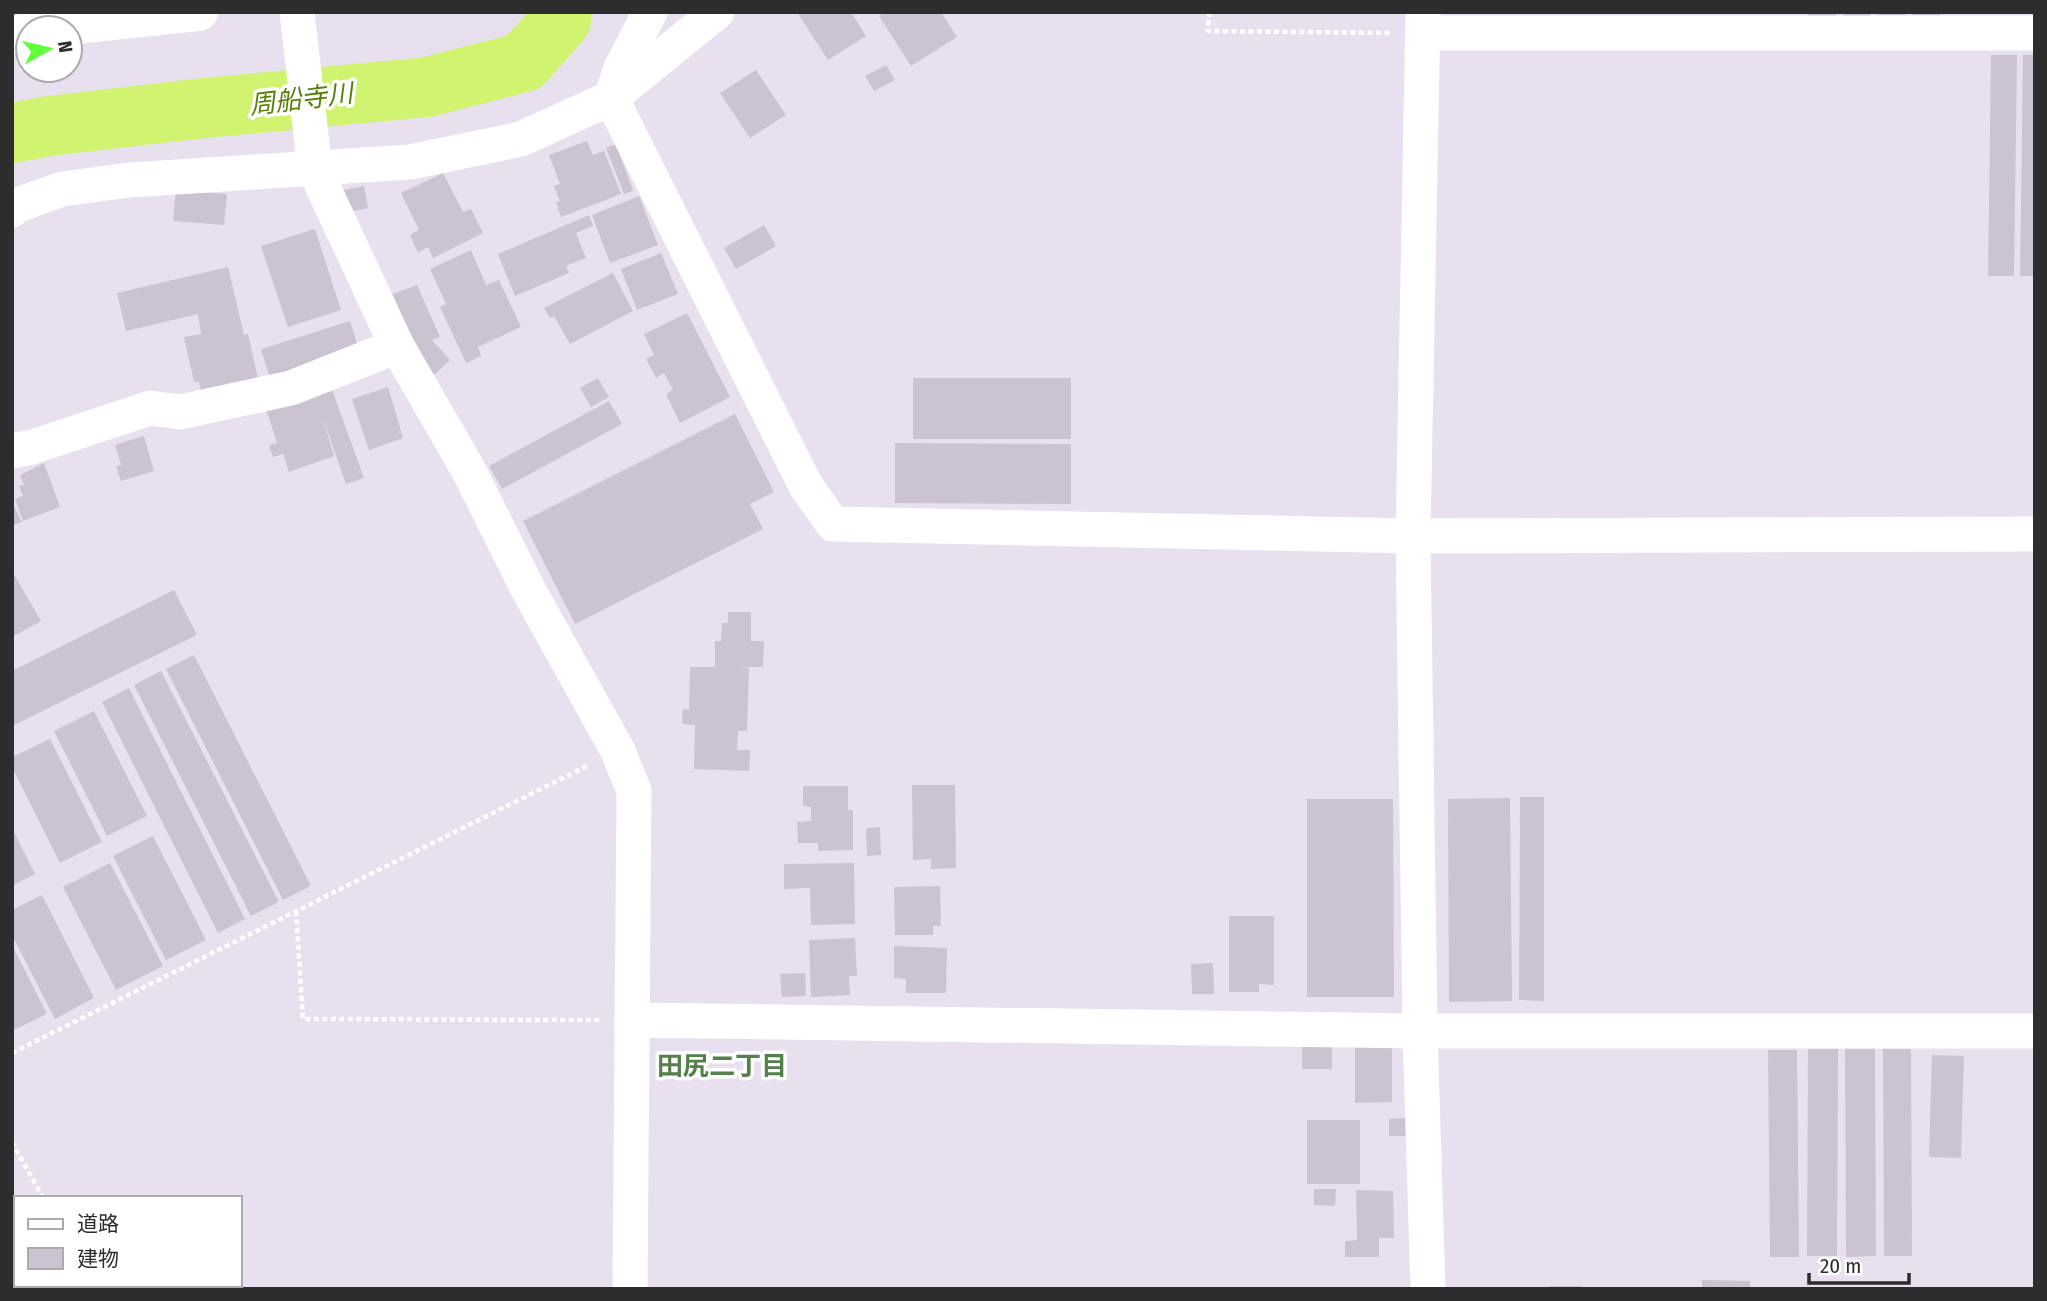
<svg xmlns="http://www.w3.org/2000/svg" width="2047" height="1301" font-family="'Fira Sans Condensed','Noto Sans JP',sans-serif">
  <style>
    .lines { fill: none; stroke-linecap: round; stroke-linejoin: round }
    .river { stroke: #d0f46f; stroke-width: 60 }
    .building { fill: #ccc3d2 }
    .path { stroke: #fff; stroke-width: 4.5; stroke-dasharray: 5 3.5; stroke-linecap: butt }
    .minor { stroke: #fff; stroke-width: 35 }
    .tertiary { stroke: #fff; stroke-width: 38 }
    .labels { text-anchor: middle; stroke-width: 7; stroke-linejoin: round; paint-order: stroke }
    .water-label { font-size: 26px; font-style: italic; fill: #57810a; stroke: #fff }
    .neighbourhood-label { font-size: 26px; font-weight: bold; fill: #54814b; stroke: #fff }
  </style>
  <rect width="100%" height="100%" fill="#e8dfef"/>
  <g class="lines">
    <polyline class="river" points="12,133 49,126 204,108 427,87 524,62 561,20 562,12"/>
  </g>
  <g class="building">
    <polygon points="797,12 851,12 866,36 828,60"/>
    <polygon points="885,12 941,12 957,37 911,66 879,16"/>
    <rect x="1808" y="12" width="28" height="4"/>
    <rect x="1843" y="12" width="27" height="4"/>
    <rect x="1878" y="12" width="27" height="3"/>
    <rect x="1912" y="12" width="28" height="3"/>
    <polygon points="1991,55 2017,55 2014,276 1988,276"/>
    <polygon points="2023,55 2035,55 2035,276 2020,276"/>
    <polygon points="886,65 895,80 874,91 865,76"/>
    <polygon points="756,70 786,115 750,138 720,93"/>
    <polygon points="587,141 593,155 604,151 621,194 561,217 556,202 560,201 554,186 560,184 549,155"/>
    <polygon points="616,144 633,191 624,194 606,148"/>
    <polygon points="443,173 463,212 471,209 483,233 433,258 428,247 418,253 410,235 419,230 401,193"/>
    <polygon points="364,186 368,208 343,213 338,191"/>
    <polygon points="176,190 227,194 224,225 173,221"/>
    <polygon points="639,196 658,245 610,263 592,215"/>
    <polygon points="589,215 593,226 576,233 586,258 566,266 569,273 515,296 498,254"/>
    <polygon points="764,225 776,246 736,269 724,248"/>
    <polygon points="315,229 341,310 288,327 261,246"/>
    <polygon points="471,250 486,285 499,280 521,327 478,347 481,356 466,363 440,307 446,304 430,269"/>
    <polygon points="661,253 678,294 637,310 621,269"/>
    <polygon points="228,267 244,335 248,334 259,383 202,396 199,382 194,382 184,337 201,334 198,314 126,331 117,293"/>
    <polygon points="613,273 633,311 570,344 554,316 550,318 544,308"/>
    <polygon points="417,285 440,337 432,340 450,360 429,380 385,297"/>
    <polygon points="687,313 730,397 680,423 666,394 673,390 664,373 656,378 646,359 654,355 644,334"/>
    <polygon points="350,321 359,350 270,378 261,349"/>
    <polygon points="598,378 609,397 591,407 580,388"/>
    <rect x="913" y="378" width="158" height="61"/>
    <polygon points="330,384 364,478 346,484 322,416 334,456 289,472 283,454 273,457 269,445 277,443 265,406"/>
    <polygon points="388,387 403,438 369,450 352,399"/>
    <polygon points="609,401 622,424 502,489 489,466"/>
    <polygon points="735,414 774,492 750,504 763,529 575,624 523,521"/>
    <polygon points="144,436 154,471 121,481 116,466 121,465 115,445"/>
    <polygon points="895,443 1071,444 1071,504 895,503"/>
    <polygon points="44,463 60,507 23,521 15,499 23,496 19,486 24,485 20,475"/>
    <polygon points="12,502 22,522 12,526"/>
    <polygon points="12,571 41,621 12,637"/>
    <polygon points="174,590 197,635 12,726 12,671"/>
    <polygon points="728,612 751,612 751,641 764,641 763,667 739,667 749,668 747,731 738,731 737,750 750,750 749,771 694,769 695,725 682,724 683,709 689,710 690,667 715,667 715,641 721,641 722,623 728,623"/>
    <polygon points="194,655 311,886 283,900 166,669"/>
    <polygon points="161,671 279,902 251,916 134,685"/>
    <polygon points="129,688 245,919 218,933 102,702"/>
    <polygon points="94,711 147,816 107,836 54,731"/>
    <polygon points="50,739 102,842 60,863 12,767 12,757"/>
    <polygon points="912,785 955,785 956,868 931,869 931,859 913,860"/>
    <polygon points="803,786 848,786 848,810 853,810 853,850 818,851 818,843 798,843 797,822 811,821 811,807 803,806"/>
    <polygon points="1520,797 1544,797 1544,1001 1519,1000"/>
    <polygon points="1510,798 1512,1001 1449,1002 1448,799"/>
    <polygon points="1307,799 1393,799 1394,997 1307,997"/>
    <polygon points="880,827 881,855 867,856 866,828"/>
    <polygon points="12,828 35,874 12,886"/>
    <polygon points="153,836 206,940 166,960 113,856"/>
    <polygon points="110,863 163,966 116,990 63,887"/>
    <polygon points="854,863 855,924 811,925 810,888 784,889 784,864"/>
    <polygon points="940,886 941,926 933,926 933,935 895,935 894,887"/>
    <polygon points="42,895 94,998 55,1019 12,935 12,910"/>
    <polygon points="1229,916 1274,916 1274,985 1259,984 1259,992 1229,992"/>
    <polygon points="855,938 857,976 849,976 850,995 811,997 809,940"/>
    <polygon points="12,945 47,1014 12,1031"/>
    <polygon points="894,946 947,948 946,993 906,993 906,979 894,978"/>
    <polygon points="1213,963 1214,994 1192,994 1191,964"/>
    <polygon points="805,973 806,996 782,997 780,974"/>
    <rect x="1302" y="1040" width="30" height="29"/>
    <polygon points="1355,1040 1392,1040 1392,1102 1355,1103"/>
    <polygon points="1808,1049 1838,1049 1837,1256 1807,1256"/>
    <polygon points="1845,1049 1875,1049 1876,1256 1846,1257"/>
    <polygon points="1883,1049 1911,1049 1912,1256 1884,1256"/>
    <polygon points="1768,1050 1797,1050 1799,1257 1770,1257"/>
    <polygon points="1932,1055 1964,1056 1961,1158 1929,1157"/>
    <polygon points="1406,1118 1407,1136 1389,1136 1389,1119"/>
    <rect x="1307" y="1120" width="53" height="64"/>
    <polygon points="1314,1189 1336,1189 1335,1206 1314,1205"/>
    <polygon points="1356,1190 1393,1191 1394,1238 1379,1238 1379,1257 1345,1257 1345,1241 1357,1240"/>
    <polygon points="1702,1280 1750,1281 1750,1289 1702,1289"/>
    <rect x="1549" y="1286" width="33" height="3"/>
  </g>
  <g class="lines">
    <g class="path">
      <polyline points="1209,12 1208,31 1390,33"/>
      <polyline points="296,911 303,1019 601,1020"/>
      <polyline points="12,1053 589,765"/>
      <polyline points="12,1142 43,1198"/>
      <polyline points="92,1285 94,1289"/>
    </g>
    <g class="minor">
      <polyline points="297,12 315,170 397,346 469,471 529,591 618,751 634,791 630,1289"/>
      <polyline points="717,12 611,98 806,486 833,524 1413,536 2035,534"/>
      <polyline points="1423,12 1413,536 1420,1031 1428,1289"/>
      <polyline points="1423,33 2035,33"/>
      <polyline points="12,210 15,206 62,189 130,180 410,162 521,139 611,98 621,68 650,12"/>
      <polyline points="12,451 32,447 150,408 180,412 291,388 397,346"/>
      <polyline points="633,1020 1420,1031 2035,1031"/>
    </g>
    <g class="tertiary">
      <polyline points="45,28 199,12"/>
      <polyline points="12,35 28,32"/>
    </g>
  </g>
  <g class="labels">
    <g class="water-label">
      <text transform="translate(301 99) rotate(-7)" y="9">周船寺川</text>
    </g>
    <g class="neighbourhood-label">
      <text x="722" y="1075">田尻二丁目</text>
    </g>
  </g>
  <rect width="2047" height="1301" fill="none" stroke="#2d2d2d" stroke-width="28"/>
  <rect x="14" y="1196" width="228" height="91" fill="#ffffff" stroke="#ababab" stroke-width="2"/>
  <rect x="28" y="1219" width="35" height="10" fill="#ffffff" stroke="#ababab" stroke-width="2"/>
  <text x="77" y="1231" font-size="21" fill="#2d2d2d">道路</text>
  <rect x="28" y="1248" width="35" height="21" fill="#ccc3d2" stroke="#ababab" stroke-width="2"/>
  <text x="77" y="1266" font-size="21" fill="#2d2d2d">建物</text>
  <g transform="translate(49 49) rotate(82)"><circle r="33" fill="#ffffff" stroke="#ababab" stroke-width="2"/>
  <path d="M0-5L12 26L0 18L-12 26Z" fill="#5fff3c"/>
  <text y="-10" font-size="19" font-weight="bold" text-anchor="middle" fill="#2d2d2d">N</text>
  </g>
  <path d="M1809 1273v10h100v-10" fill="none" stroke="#2d2d2d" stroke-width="3.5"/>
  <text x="1820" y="1273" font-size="21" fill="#2d2d2d" stroke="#ffffff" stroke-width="5" paint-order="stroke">20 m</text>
</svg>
